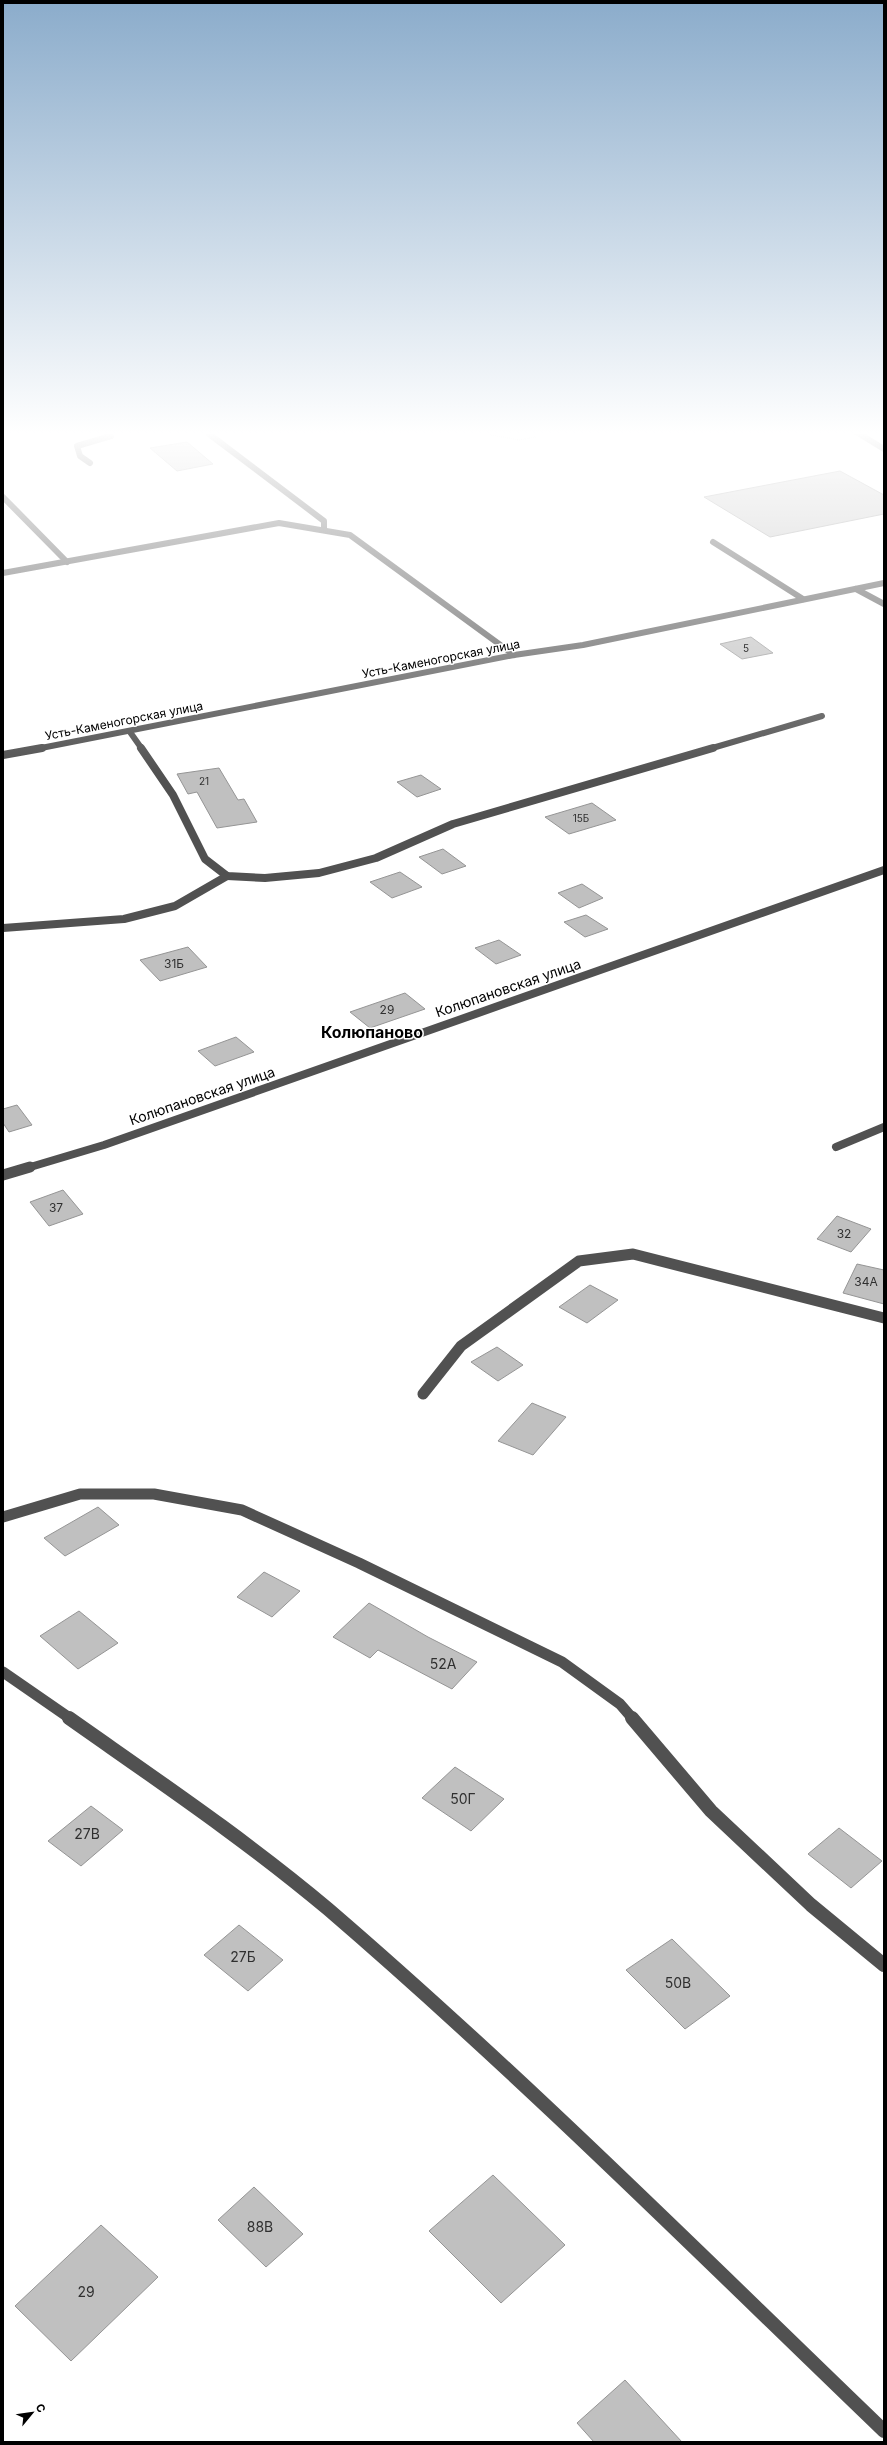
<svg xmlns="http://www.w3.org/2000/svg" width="887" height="2445" font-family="Inter,sans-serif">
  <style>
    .building { fill: #c0c0c0; stroke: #959595 }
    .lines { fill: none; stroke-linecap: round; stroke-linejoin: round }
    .path { stroke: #737373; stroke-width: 1.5; stroke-dasharray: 0.5 1.5; stroke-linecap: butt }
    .minor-far3 { stroke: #515151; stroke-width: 6 }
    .minor-far2 { stroke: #515151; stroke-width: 8 }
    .minor-far1 { stroke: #515151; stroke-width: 11 }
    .minor { stroke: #515151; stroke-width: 14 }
    .labels { text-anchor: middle; stroke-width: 3; stroke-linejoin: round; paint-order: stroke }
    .far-number-label { font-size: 10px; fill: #303030 }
    .far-street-label { font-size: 12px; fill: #000; stroke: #fff }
    .number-label { font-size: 12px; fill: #303030 }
    .street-label { font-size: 14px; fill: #000; stroke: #fff }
    .near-number-label { font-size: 14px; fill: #303030 }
    .quarter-label { font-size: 16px; font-weight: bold; fill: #000; stroke: #fff }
  </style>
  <rect width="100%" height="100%" fill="#fff"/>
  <g class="building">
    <polygon points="187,442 213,464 177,471 150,448"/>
    <polygon points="840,471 884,495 884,514 770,537 704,497"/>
    <polygon points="751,637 773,653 742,659 720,644"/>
    <polygon points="219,768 238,800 244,799 257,822 217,828 197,792 188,794 177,774"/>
    <polygon points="421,775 441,789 417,797 397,782"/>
    <polygon points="592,803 616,820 569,834 545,817"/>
    <polygon points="443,849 466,866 442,874 419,857"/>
    <polygon points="400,872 422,887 392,898 370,882"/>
    <polygon points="582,884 603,898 579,908 558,893"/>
    <polygon points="586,915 608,929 585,937 564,922"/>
    <polygon points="499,940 521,955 496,964 475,948"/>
    <polygon points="188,947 207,967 160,981 140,960"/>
    <polygon points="405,993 425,1009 370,1028 350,1012"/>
    <polygon points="236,1037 254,1052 215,1066 198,1051"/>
    <polygon points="17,1105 32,1125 9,1132 3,1123 3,1109"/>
    <polygon points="63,1190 83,1214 49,1226 30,1202"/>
    <polygon points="837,1216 871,1229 851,1252 817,1239"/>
    <polygon points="857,1264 884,1270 884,1304 843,1293"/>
    <polygon points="590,1285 618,1300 587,1323 559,1307"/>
    <polygon points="497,1347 523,1365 498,1381 471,1362"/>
    <polygon points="532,1403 566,1417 533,1455 498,1441"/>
    <polygon points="98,1507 119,1525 65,1556 44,1538"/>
    <polygon points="264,1572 300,1591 272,1617 237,1597"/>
    <polygon points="369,1603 428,1637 477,1662 452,1689 378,1650 370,1658 333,1637"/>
    <polygon points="79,1611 118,1643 78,1669 40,1636"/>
    <polygon points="455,1767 504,1799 471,1831 422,1798"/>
    <polygon points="91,1806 123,1830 81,1866 48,1841"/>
    <polygon points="839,1828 882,1861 851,1888 808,1854"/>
    <polygon points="239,1925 283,1960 248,1991 204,1955"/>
    <polygon points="672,1939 730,1996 685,2029 626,1970"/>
    <polygon points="493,2175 565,2245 501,2303 429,2231"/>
    <polygon points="254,2187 303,2234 266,2267 218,2220"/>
    <polygon points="101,2225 158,2277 71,2361 15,2306"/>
    <polygon points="625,2380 682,2442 594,2442 577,2423"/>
  </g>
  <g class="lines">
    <g class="path">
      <polyline points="466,430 519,440 535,437 538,430"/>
      <polyline points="127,434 163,430"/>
    </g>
    <g class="minor-far3">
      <polyline points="853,430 884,449"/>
      <polyline points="209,434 324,521 324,529"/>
      <polyline points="90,463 80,456 77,446 111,436"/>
      <polyline points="3,497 67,562"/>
      <polyline points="713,542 803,599"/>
      <polyline points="3,573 279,523 350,535 514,655"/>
      <polyline points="856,589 884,604"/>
      <polyline points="130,732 142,749"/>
      <polyline points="36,749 514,655 583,645 884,583"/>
      <polyline points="709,749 822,716"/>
    </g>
    <g class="minor-far2">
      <polyline points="141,748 173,795 205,859 227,876 265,878 319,873 376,858 453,824 713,748"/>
      <polyline points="3,755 42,748"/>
      <polyline points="3,928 124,919 175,906 227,876"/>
      <polyline points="836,1147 884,1127"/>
      <polyline points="27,1168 104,1145 884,870"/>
    </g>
    <g class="minor-far1">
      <polyline points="3,1175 30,1167"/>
      <polyline points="423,1394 461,1346 579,1261 633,1254 884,1318"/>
      <polyline points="3,1517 80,1494 154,1494 242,1510 359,1563 562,1662 620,1704 633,1719"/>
      <polyline points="3,1672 71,1719"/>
    </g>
    <g class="minor">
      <path d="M69,1718C157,1780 246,1840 328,1909C521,2075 701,2255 884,2431"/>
      <polyline points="632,1718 711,1811 811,1905 884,1965"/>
    </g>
  </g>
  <linearGradient id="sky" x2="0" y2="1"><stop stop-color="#8baccb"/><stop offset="0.56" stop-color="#fff"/><stop offset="1" stop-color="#fff" stop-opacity="0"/></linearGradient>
  <rect width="887" height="773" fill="url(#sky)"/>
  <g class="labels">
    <g class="far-number-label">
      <text x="746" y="652">5</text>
      <text x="204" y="785">21</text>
      <text x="581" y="822">15Б</text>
    </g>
    <g class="far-street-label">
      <text transform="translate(441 659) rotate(-11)" y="4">Усть-Каменогорская улица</text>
      <text transform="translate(124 721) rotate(-11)" y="4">Усть-Каменогорская улица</text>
    </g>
    <g class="number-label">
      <text x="174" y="968">31Б</text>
      <text x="387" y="1014">29</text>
      <text x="56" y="1212">37</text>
      <text x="844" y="1238">32</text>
      <text x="866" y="1286">34А</text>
    </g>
    <g class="street-label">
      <text transform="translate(508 988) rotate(-19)" y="5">Колюпановская улица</text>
      <text transform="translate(202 1096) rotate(-19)" y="5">Колюпановская улица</text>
    </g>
    <g class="near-number-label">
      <text x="443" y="1669">52А</text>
      <text x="463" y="1804">50Г</text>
      <text x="87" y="1839">27В</text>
      <text x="243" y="1962">27Б</text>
      <text x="678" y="1988">50В</text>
      <text x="260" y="2232">88В</text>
      <text x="86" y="2297">29</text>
    </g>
    <g class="quarter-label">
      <text x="372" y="1038">Колюпаново</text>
    </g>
  </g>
  <rect width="887" height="2445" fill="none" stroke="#000000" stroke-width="8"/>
  <g transform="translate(32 2413) rotate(61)" stroke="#ffffff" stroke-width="3" paint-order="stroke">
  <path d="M0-3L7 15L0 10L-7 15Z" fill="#000000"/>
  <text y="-6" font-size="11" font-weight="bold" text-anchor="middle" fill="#000000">С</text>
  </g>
</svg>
